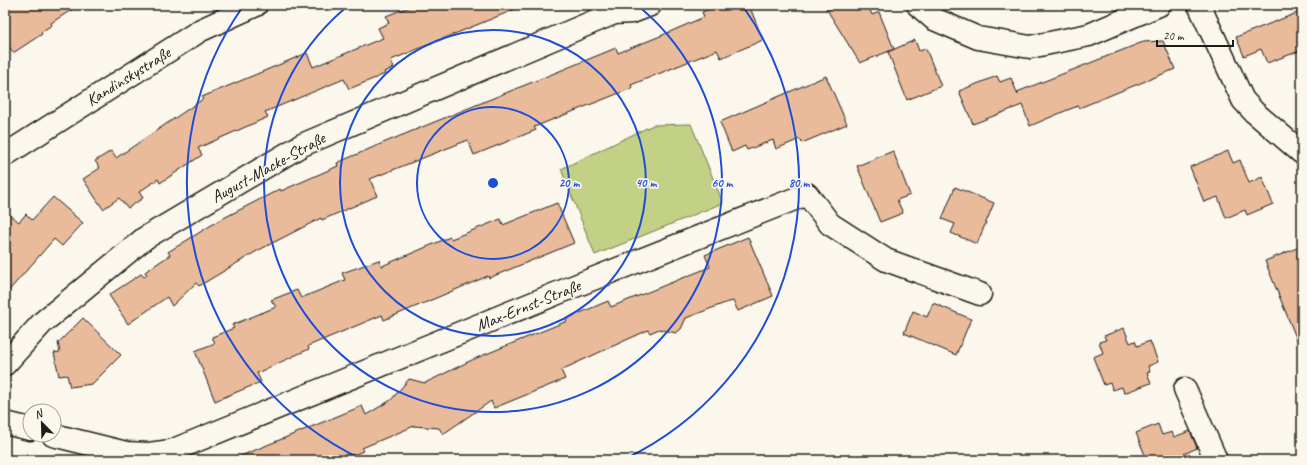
<svg xmlns="http://www.w3.org/2000/svg" width="1307" height="465" font-family="Caveat,sans-serif">
  <style>
    .green { fill: #c2d185; stroke: #6f7650 }
    .building { fill: #eabb9a; stroke: #1c1c1c }
    .lines { fill: none; stroke-linecap: round; stroke-linejoin: round }
    .minor-casing { stroke: #1c1c1c; stroke-width: 25 }
    .minor { stroke: #fbf7ec; stroke-width: 22 }
    .ring { fill: none; stroke: #1d4ed8; stroke-width: 2 }
    .labels { text-anchor: middle; stroke-width: 3.5; stroke-linejoin: round; paint-order: stroke }
    .street-label { font-size: 17px; fill: #1c1c1c; stroke: #fbf7ec }
    .centre { fill: #1d4ed8; stroke: #fbf7ec; stroke-width: 2 }
    .ring-label { font-size: 12px; text-anchor: middle; font-weight: bold; fill: #1d4ed8; stroke: #fbf7ec; stroke-width: 3.5; stroke-linejoin: round; paint-order: stroke }
  </style>
  <rect width="100%" height="100%" fill="#fbf7ec"/>
  <filter id="ink" filterUnits="userSpaceOnUse"><feTurbulence type="fractalNoise" baseFrequency=".025" numOctaves="2"/><feDisplacementMap in="SourceGraphic" scale="8" xChannelSelector="R" yChannelSelector="G"/><feConvolveMatrix kernelMatrix="1 2 1 2 8 2 1 2 1" color-interpolation-filters="sRGB"/></filter>
  <g filter="url(#ink)">
    <polygon class="green" points="691,124 723,203 595,255 561,169 653,125"/>
    <g class="building">
      <polygon points="5,5 79,5 51,23 52,25 41,32 42,34 13,53 5,40"/>
      <polygon points="414,5 523,6 391,60 394,68 384,72 385,74 349,89 344,79 265,112 268,117 198,148 202,155 160,183 158,179 139,192 143,198 128,208 119,198 103,209 83,179 100,168 95,161 111,151 116,158 203,99 202,97 307,53 313,67 383,38 378,28 389,23 386,16"/>
      <polygon points="719,5 749,5 763,40 721,58 717,50 631,85 632,88 534,127 536,130 474,155 468,140 370,179 377,196 322,220 321,218 257,251 199,286 196,283 172,306 167,297 128,324 109,295 141,274 144,277 147,275 145,272 170,255 168,252 218,221 280,189 281,191 338,166 337,163 383,143 616,48 618,53 658,37 704,17 702,12"/>
      <polygon points="824,5 868,5 872,15 879,12 894,49 860,63"/>
      <polygon points="1302,11 1302,50 1267,63 1261,49 1244,56 1236,37"/>
      <polygon points="915,40 919,51 926,49 941,86 907,100 888,52"/>
      <polygon points="1163,41 1175,69 1079,108 1078,106 1065,111 1030,126 1022,105 973,124 959,91 997,76 1000,82 1011,78 1018,95 1017,92 1143,42"/>
      <polygon points="826,76 847,124 802,143 800,139 776,149 773,140 747,150 745,146 732,152 720,122"/>
      <polygon points="893,151 910,195 897,200 903,213 880,222 857,166"/>
      <polygon points="1228,151 1233,163 1240,160 1249,183 1262,177 1273,204 1247,215 1245,210 1226,218 1218,197 1204,202 1190,167"/>
      <polygon points="955,187 994,203 977,244 951,233 955,224 942,219"/>
      <polygon points="53,197 83,223 62,246 54,239 5,295 5,211 19,222 26,214 32,220"/>
      <polygon points="557,203 574,243 489,278 488,276 384,320 382,315 308,346 309,349 257,373 261,382 215,401 195,351 215,343 212,337 234,328 232,325 276,307 271,300 297,290 301,298 345,280 342,273 379,260 382,266 450,237 451,239 501,219 503,225"/>
      <polygon points="748,237 773,296 738,311 733,301 725,303 686,318 681,329 676,333 659,329 650,333 648,330 561,370 565,379 494,408 491,401 443,434 439,428 414,426 362,448 363,451 341,460 231,460 362,406 366,415 391,400 409,379 425,383 474,359 567,321 566,319 608,301 611,307 710,267 705,255"/>
      <polygon points="1302,246 1302,349 1301,350 1265,261"/>
      <polygon points="933,303 971,319 956,355 904,333 913,311 927,317"/>
      <polygon points="83,318 121,355 92,384 70,387 67,375 59,376 54,353 60,352 58,343"/>
      <polygon points="1124,328 1130,343 1135,341 1137,346 1150,341 1158,362 1148,366 1150,372 1147,373 1151,383 1124,393 1122,387 1113,390 1110,383 1104,385 1093,357 1103,353 1099,342 1106,340 1104,336"/>
      <polygon points="1158,424 1162,435 1172,432 1174,437 1190,431 1197,448 1182,455 1184,460 1147,460 1136,433"/>
    </g>
    <g class="lines">
      <defs>
        <g id="minor">
          <polyline points="918,5 934,19 978,38 1030,47 1089,35 1159,5"/>
          <polyline points="1199,5 1243,100 1254,112 1302,153"/>
          <polyline points="614,13 632,12 650,5"/>
          <polyline points="5,155 201,30 256,5"/>
          <polyline points="5,364 43,322 145,238 302,145 614,13 611,5"/>
          <polyline points="1185,389 1216,460"/>
          <polyline points="5,423 30,429"/>
          <polyline points="53,435 126,453 149,454 171,451 575,286 807,194 830,224 886,260 980,294"/>
        </g>
      </defs>
      <use href="#minor" class="minor-casing"/>
      <use href="#minor" class="minor"/>
    </g>
  </g>
  <g class="ring">
    <circle cx="493" cy="183" r="76"/>
    <circle cx="493" cy="183" r="153"/>
    <path d="M637 5A229 229 0 1 1 349 5"/>
    <path d="M361 459A306 306 0 0 1 244 5M742 5A306 306 0 0 1 625 459"/>
  </g>
  <g class="labels">
    <g class="street-label">
      <text transform="translate(128 76) rotate(-32)" y="6">Kandinskystraße</text>
      <text transform="translate(268 167) rotate(-29)" y="6">August-Macke-Straße</text>
      <text transform="translate(528 305) rotate(-22)" y="6">Max-Ernst-Straße</text>
    </g>
  </g>
  <circle cx="493" cy="183" r="6" class="centre"/>
  <g class="ring-label">
    <text x="569" y="187">20 m</text>
    <text x="646" y="187">40 m</text>
    <text x="722" y="187">60 m</text>
    <text x="799" y="187">80 m</text>
  </g>
  <rect width="1307" height="465" fill="none" stroke="#fbf7ec" stroke-width="20"/>
  <rect x="10" y="10" width="1287" height="445" fill="none" stroke="#1c1c1c" stroke-width="1.5" filter="url(#ink)"/>
  <g transform="translate(42 423) rotate(337)"><circle r="19" fill="#fbf7ec" stroke="#a29f99"/>
  <path d="M0-3L7 15L0 10L-7 15Z" fill="#1c1c1c"/>
  <text y="-6" font-size="11" font-weight="bold" text-anchor="middle" fill="#1c1c1c">N</text>
  </g>
  <path d="M1157 40v6h76v-6" fill="none" stroke="#1c1c1c" stroke-width="2"/>
  <text x="1163" y="40" font-size="12" fill="#1c1c1c" stroke="#fbf7ec" stroke-width="3" paint-order="stroke">20 m</text>
</svg>
